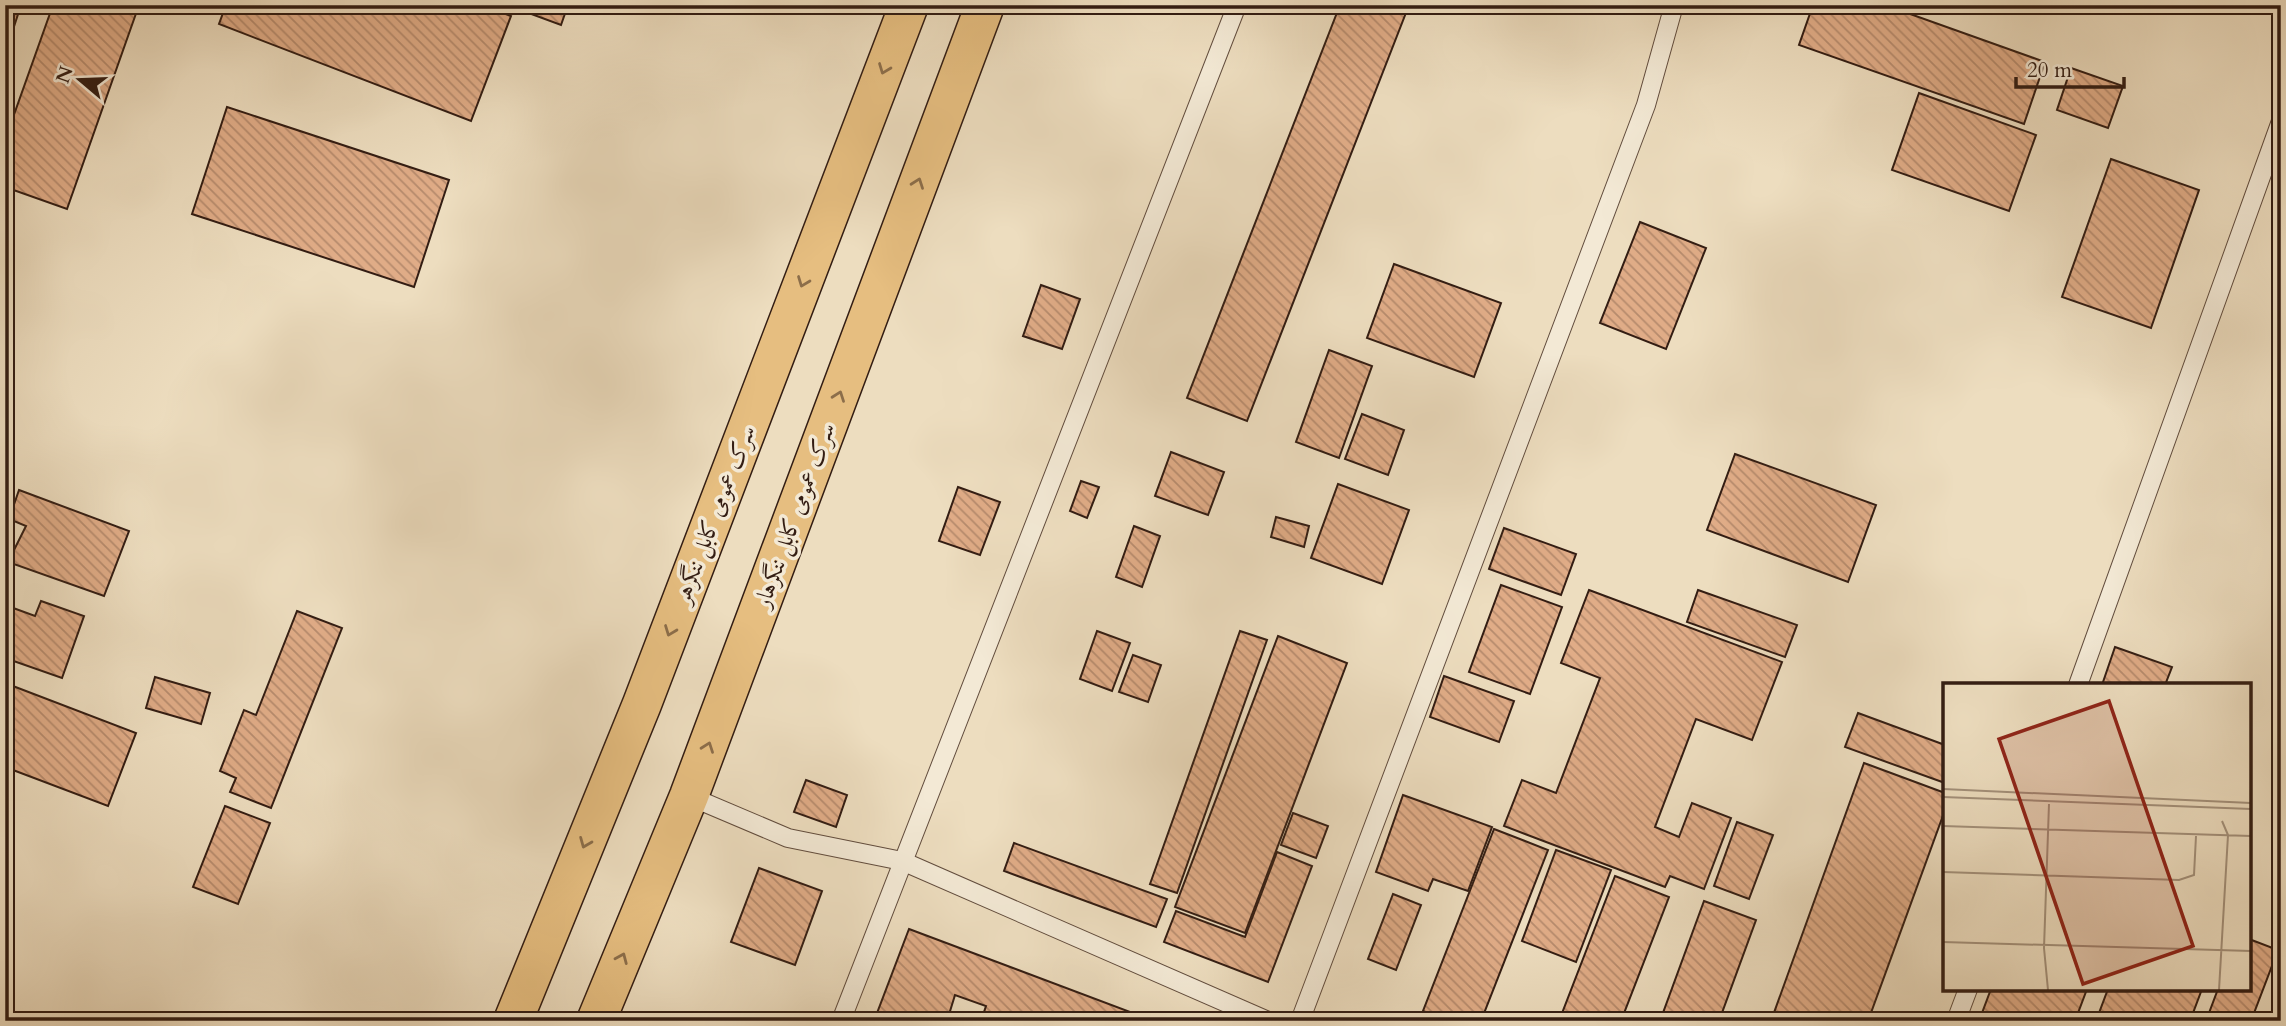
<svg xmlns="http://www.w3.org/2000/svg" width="2286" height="1026" font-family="Cardo,Amiri,serif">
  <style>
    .building { fill: url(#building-back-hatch); stroke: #331d13; stroke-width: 2 }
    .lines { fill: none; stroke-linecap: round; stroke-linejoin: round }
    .lane-casing { stroke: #624d3e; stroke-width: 20 }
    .highway-casing { stroke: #331d13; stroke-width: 41 }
    .lane { stroke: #f3e9d5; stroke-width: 18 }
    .highway { stroke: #e6be80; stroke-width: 38 }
    .oneway { stroke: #8c6e4a }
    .labels { text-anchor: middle; stroke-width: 7; stroke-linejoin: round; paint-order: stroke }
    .street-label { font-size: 23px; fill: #331d13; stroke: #f3e9d5 }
    .inset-road { fill: none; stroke: #a3907a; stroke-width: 2 }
    .view { fill: #8f2418; fill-opacity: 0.15; stroke: #8f2418; stroke-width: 3.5 }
    .inset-edge { fill: none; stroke: #331d13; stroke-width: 3.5 }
  </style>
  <defs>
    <pattern id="building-back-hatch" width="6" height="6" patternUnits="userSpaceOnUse" patternTransform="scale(1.75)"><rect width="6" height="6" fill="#e0ac87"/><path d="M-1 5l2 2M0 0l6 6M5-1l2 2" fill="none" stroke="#b68b6d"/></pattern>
  </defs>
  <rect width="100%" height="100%" fill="#edddbf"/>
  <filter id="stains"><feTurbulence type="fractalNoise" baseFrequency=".00286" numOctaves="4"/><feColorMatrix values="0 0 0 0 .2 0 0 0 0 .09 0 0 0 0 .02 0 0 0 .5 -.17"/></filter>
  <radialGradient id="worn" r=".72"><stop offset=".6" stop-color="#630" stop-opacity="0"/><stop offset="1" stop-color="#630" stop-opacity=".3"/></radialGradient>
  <g class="building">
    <polygon points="5,5 21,5 10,39 5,37"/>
    <polygon points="53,5 139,5 67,209 5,187 5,140"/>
    <polygon points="226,5 482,5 511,16 471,121 219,24"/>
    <polygon points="507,5 568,5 561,25"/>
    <polygon points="1340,5 1409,5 1247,421 1187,398"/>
    <polygon points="1813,5 1885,5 2045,62 2024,124 1799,45"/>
    <polygon points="2071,68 2123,86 2108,128 2057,110"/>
    <polygon points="1919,93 2036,135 2009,211 1892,170"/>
    <polygon points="227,107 449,180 414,287 192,214"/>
    <polygon points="2111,159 2199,190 2151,328 2062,297"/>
    <polygon points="1640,222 1706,248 1666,349 1600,323"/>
    <polygon points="1394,264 1501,303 1474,377 1367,338"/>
    <polygon points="1041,285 1080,299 1062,349 1023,336"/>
    <polygon points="1329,350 1372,366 1339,458 1296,442"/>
    <polygon points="1362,414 1404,430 1388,475 1345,459"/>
    <polygon points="1171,452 1224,472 1208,515 1155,496"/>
    <polygon points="1735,454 1876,505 1848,582 1707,530"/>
    <polygon points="1081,481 1099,487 1087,518 1070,511"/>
    <polygon points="1338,484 1409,510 1382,584 1311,558"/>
    <polygon points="958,487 1000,502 980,555 939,541"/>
    <polygon points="19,490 129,531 104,596 8,562 26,526 9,519"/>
    <polygon points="1276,517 1309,526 1304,547 1271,537"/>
    <polygon points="1134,526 1160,536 1142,587 1116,577"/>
    <polygon points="1504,528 1576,554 1561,595 1489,569"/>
    <polygon points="1501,585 1562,607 1530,694 1469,672"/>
    <polygon points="1589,590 1782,662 1752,740 1696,719 1655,827 1679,837 1692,803 1731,818 1704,889 1670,876 1665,887 1504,826 1522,780 1556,793 1600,678 1561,663"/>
    <polygon points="1698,590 1797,625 1785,657 1687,622"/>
    <polygon points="41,601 84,616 62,678 5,658 5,605 35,616"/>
    <polygon points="297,611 342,628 271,808 230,792 236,778 220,771 244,710 256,715"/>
    <polygon points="1097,631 1130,643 1112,691 1080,679"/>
    <polygon points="1240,631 1267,640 1177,893 1150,884"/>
    <polygon points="1278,636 1347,663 1245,933 1175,907"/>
    <polygon points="2115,647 2172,667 2165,685 2102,685"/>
    <polygon points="1133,655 1161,665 1148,702 1119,692"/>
    <polygon points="1444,676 1514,701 1499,742 1430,717"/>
    <polygon points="155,677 210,693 201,724 146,708"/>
    <polygon points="5,683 136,733 108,806 5,767"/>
    <polygon points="1858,713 1945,745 1945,783 1845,747"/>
    <polygon points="1864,763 1945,793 1945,810 1868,1021 1771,1021"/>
    <polygon points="806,780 847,795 836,827 794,812"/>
    <polygon points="1403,795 1492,827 1468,891 1433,879 1428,891 1376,872"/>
    <polygon points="225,806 270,823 238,904 193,887"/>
    <polygon points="1293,813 1328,826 1316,858 1281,845"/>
    <polygon points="1737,822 1773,835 1749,899 1714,886"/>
    <polygon points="1494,829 1548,850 1481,1021 1448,1021 1423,1011"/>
    <polygon points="1014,843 1167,899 1156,927 1004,871"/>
    <polygon points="1556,850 1611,870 1576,962 1522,941"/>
    <polygon points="1277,852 1312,866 1268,982 1164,942 1176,911 1245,937"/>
    <polygon points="759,868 822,891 795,965 731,942"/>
    <polygon points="1615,876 1669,897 1621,1021 1559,1021"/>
    <polygon points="1393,894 1421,905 1396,970 1368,959"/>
    <polygon points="1704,901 1756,920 1719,1021 1660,1021"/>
    <polygon points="909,929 1154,1021 981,1021 986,1006 955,995 947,1021 874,1021"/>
    <polygon points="2249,939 2278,950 2251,1021 2206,1021 2218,989 2249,989"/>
    <polygon points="1991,989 2087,989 2075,1021 1979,1021"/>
    <polygon points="2108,989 2202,989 2190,1021 2096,1021"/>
    <polygon points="2281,992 2281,1021 2270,1021"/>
  </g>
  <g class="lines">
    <defs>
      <g id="lane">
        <polyline points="2078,685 2281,121"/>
        <polyline points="689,796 788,838 902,861 1268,1021"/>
        <polyline points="841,1021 1237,5"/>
        <polyline points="1300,1021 1646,105 1674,5"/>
        <polyline points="1956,1021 1968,989"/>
      </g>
      <g id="highway">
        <polyline points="513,1021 642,704 909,5"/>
        <polyline points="596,1021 689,796 985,5"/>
      </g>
    </defs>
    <use href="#lane" class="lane-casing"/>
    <use href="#highway" class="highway-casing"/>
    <use href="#lane" class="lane"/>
    <use href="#highway" class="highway"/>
  </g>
  <defs><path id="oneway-chevron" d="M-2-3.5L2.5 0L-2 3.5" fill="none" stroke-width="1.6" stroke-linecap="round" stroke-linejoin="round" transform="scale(1.75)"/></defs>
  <g class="oneway">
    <use href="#oneway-chevron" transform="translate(884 69) rotate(111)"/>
    <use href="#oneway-chevron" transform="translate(918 183) rotate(-70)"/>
    <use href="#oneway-chevron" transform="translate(803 282) rotate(111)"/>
    <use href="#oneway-chevron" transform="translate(839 396) rotate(-70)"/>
    <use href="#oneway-chevron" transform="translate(670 631) rotate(111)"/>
    <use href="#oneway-chevron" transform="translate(708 747) rotate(-70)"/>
    <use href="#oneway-chevron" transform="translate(585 843) rotate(112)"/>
    <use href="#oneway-chevron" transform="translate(622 958) rotate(-67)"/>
  </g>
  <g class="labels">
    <g class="street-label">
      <text transform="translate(714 514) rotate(-69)" y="8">سرک عمومی کابل ننگرهر</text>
      <text transform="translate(794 515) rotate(-70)" y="8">سرک عمومی کابل ننگرهار</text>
    </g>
  </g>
  <g transform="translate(1943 683)">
    <rect width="308" height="308" fill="#edddbf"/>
    <path class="inset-road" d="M0,106L308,120M0,114L308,126M0,143L308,153M0,189L236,197L251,192L253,153M0,259L308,268M105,307L101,265L106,121M276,307L285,152L279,138"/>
    <path class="view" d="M166,18L250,263L140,301L56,56Z"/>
    <rect width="308" height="308" class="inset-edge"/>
  </g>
  <rect width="2286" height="1026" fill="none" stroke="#edddbf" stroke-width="28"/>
  <rect x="7" y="7" width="2272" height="1012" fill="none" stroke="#331d13" stroke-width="3.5"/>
  <rect x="14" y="14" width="2258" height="998" fill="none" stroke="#331d13" stroke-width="2"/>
  <g transform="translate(80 80) rotate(289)" stroke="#f3e9d5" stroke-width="5" paint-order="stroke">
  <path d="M0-5L12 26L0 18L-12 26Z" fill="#331d13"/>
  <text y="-10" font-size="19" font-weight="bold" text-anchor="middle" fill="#331d13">N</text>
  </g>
  <path d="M2016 77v10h108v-10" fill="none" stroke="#331d13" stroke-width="3.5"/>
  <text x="2027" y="77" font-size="21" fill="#331d13" stroke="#f3e9d5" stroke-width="5" paint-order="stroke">20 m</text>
  <rect width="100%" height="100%" filter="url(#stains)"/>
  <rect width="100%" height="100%" fill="url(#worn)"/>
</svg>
